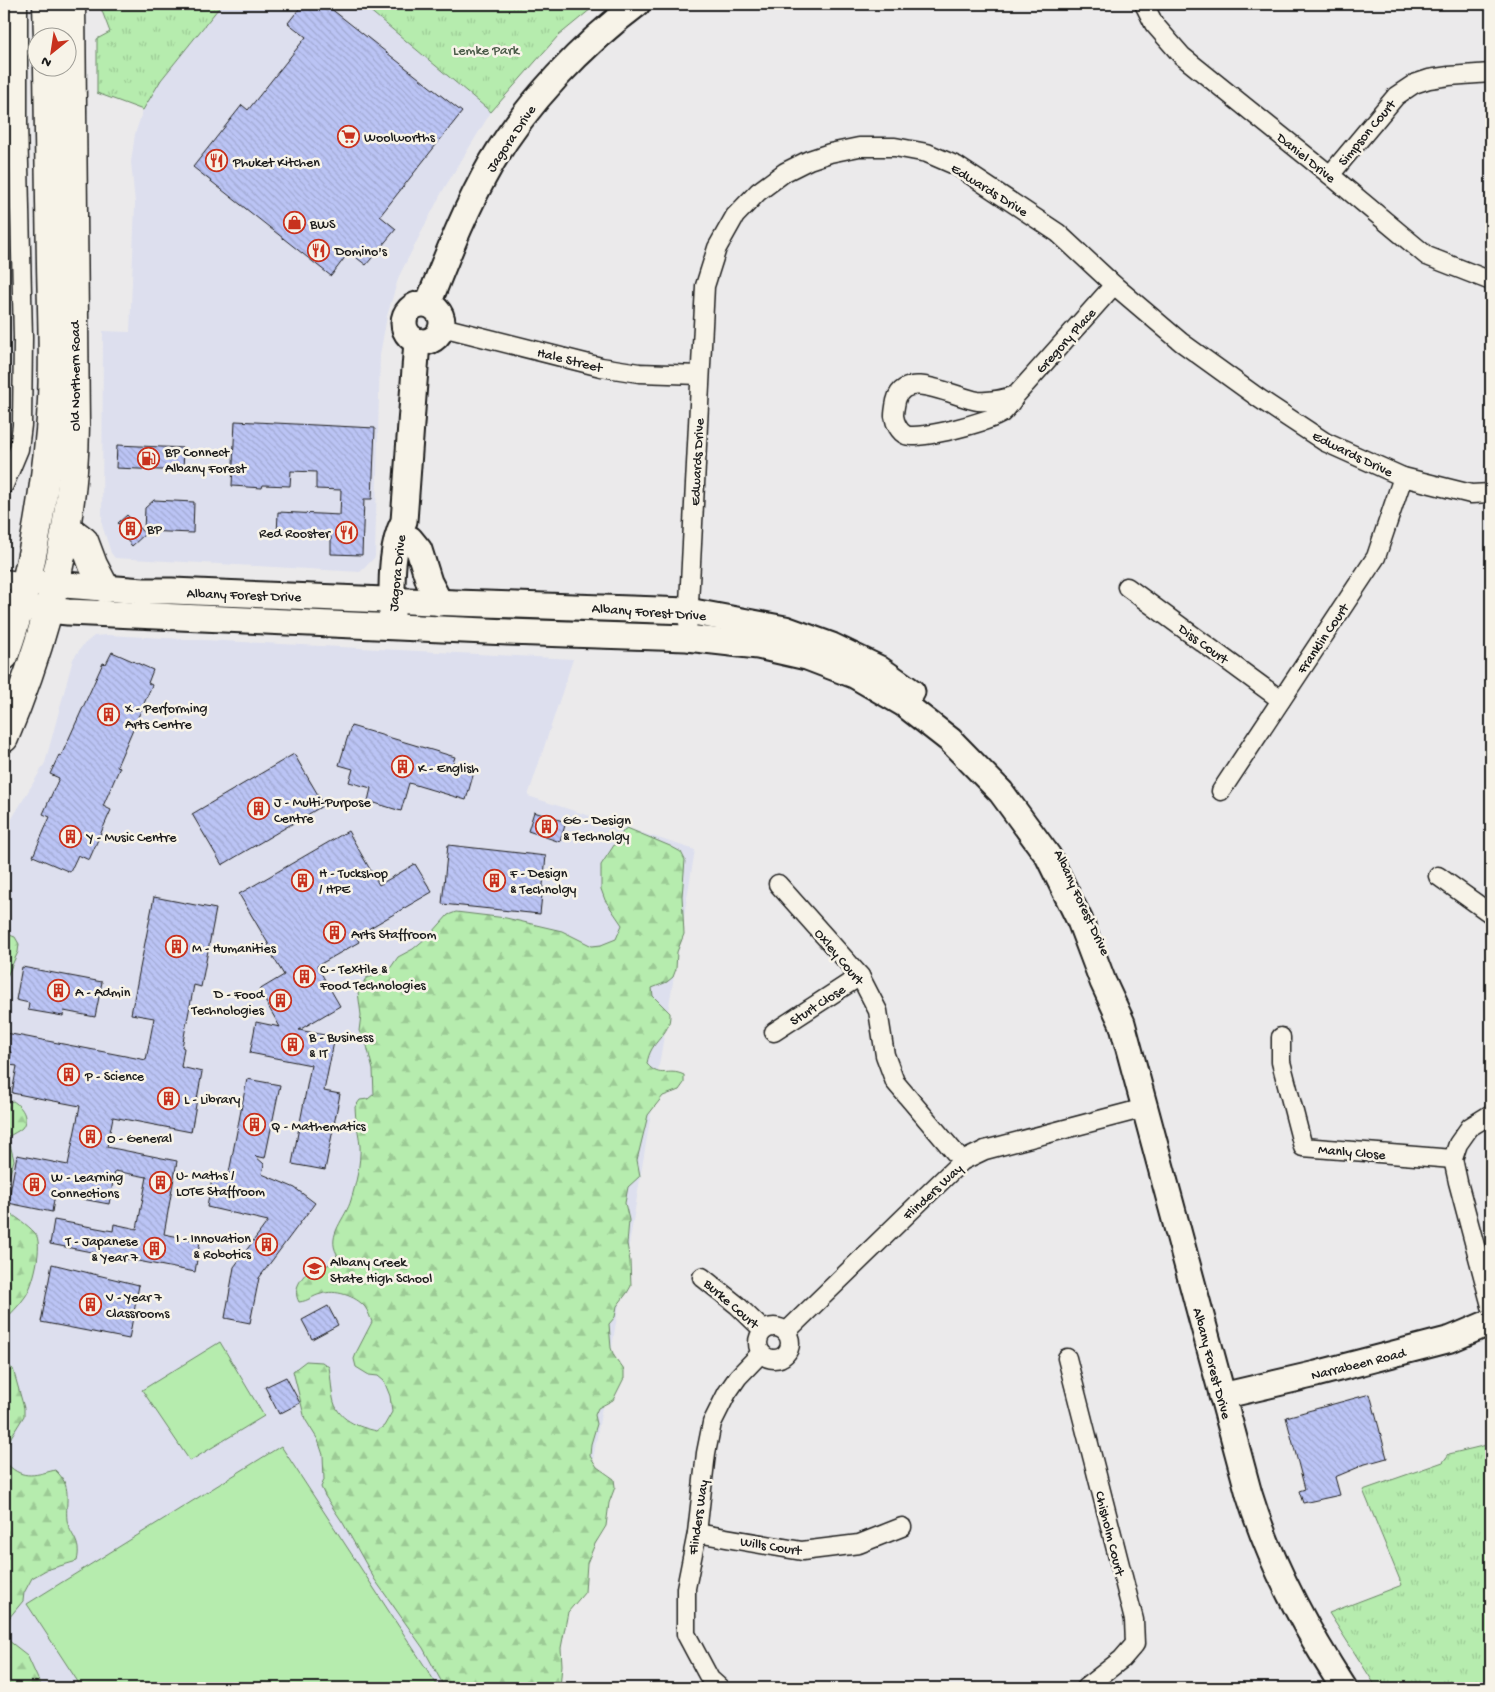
<svg xmlns="http://www.w3.org/2000/svg" width="1495" height="1692" font-family="'Gochi Hand',sans-serif">
  <style>
    .built { fill: #dddfee }
    .grass { fill: url(#grass-tufts); stroke: #698465 }
    .forest { fill: url(#forest-firs); stroke: #698465 }
    .garden { fill: #b6ecae; stroke: #698465 }
    .building { fill: url(#building-back-hatch); stroke: #1c1c1c }
    .lines { fill: none; stroke-linecap: round; stroke-linejoin: round }
    .street-casing { stroke: #1c1c1c; stroke-width: 21 }
    .secondary-casing { stroke: #1c1c1c; stroke-width: 29 }
    .highway-casing { stroke: #1c1c1c; stroke-width: 31 }
    .street { stroke: #f7f3e8; stroke-width: 18 }
    .secondary { stroke: #f7f3e8; stroke-width: 25 }
    .highway { stroke: #f7f3e8; stroke-width: 28 }
    .labels { text-anchor: middle; stroke-width: 5; stroke-linejoin: round; paint-order: stroke }
    .park-label { font-size: 14px; fill: #4a5a48; stroke: #f7f3e8 }
    .street-label { font-size: 14px; fill: #1c1c1c; stroke: #f7f3e8 }
    .poi-label { font-size: 14px; fill: #1c1c1c; stroke: #f7f3e8; text-anchor: start }
  </style>
  <defs>
    <pattern id="grass-tufts" width="24" height="20" patternUnits="userSpaceOnUse" patternTransform="scale(1.25)"><rect width="24" height="20" fill="#b6ecae"/><path d="M3 7l-1-3M5 7V3M7 7l1-3M15 17l-1-3M17 17v-4M19 17l1-3" fill="none" stroke="#9cca95"/></pattern>
    <pattern id="forest-firs" width="22" height="20" patternUnits="userSpaceOnUse" patternTransform="scale(1.25)"><rect width="22" height="20" fill="#b6ecae"/><path d="M5 1l3.5 6h-7zM16 11l3.5 6h-7z" fill="#9cca95"/></pattern>
    <pattern id="building-back-hatch" width="6" height="6" patternUnits="userSpaceOnUse" patternTransform="scale(1.25)"><rect width="6" height="6" fill="#bbc4f5"/><path d="M-1 5l2 2M0 0l6 6M5-1l2 2" fill="none" stroke="#a0a8d1"/></pattern>
  </defs>
  <rect width="100%" height="100%" fill="#ebeaeb"/>
  <filter id="ink" filterUnits="userSpaceOnUse"><feTurbulence type="fractalNoise" baseFrequency=".02" numOctaves="2"/><feDisplacementMap in="SourceGraphic" scale="10" xChannelSelector="R" yChannelSelector="G"/><feConvolveMatrix kernelMatrix="1 2 1 2 8 2 1 2 1" color-interpolation-filters="sRGB"/></filter>
  <g filter="url(#ink)">
    <g class="built">
      <polygon points="222,4 362,4 491,112 442,192 399,276 387,316 380,355 375,557 360,572 115,558 111,553 102,525 103,331 130,332 135,203 131,162 135,134 143,110 161,80"/>
      <polygon points="107,635 573,659 528,796 695,850 555,1688 4,1688 4,832 45,763 73,659 83,645 94,636"/>
    </g>
    <g class="grass">
      <polygon points="102,4 222,4 161,80 143,110 97,93 97,39 110,32 102,11"/>
      <polygon points="362,4 597,4 558,36 491,112"/>
      <polygon points="1491,1444 1491,1688 1377,1688 1329,1613 1402,1585 1363,1490 1443,1462 1449,1454"/>
    </g>
    <g class="forest">
      <path d="M627,828L670,846L681,852L685,860L682,896L684,934L677,952L676,969L673,977L667,982L652,988L653,996L670,1013C671,1037 650,1039 647,1064C661,1080 667,1067 684,1075V1083L679,1090L663,1096L648,1115L637,1160L640,1176L628,1187L625,1203L629,1220L627,1244L630,1261L631,1286L627,1293L617,1306L615,1317L609,1324L611,1348L614,1356L624,1370V1378L613,1400L598,1408L595,1415L597,1424L591,1444L590,1456L597,1467L614,1479L615,1487L609,1503L606,1526L595,1544L587,1563L585,1592L568,1612L561,1648L562,1665L560,1688H445L423,1648L375,1580L343,1523L325,1496L321,1487L324,1480L323,1455L318,1440L305,1419L293,1371L306,1361L322,1362L329,1367C331,1377 331,1387 333,1398C337,1420 358,1427 377,1431L384,1426L392,1412L390,1396L384,1381L378,1376L369,1375L356,1367L354,1359L357,1351L372,1322C370,1317 368,1311 365,1307C356,1296 335,1289 321,1294C312,1296 309,1301 299,1302C292,1289 301,1278 311,1268L328,1265L335,1262L337,1254C326,1235 346,1218 351,1200C356,1183 361,1163 360,1146C359,1133 355,1120 355,1107L360,1100L368,1099L374,1094L373,1070L367,1046L359,1031L361,1015L358,992L366,978L382,974L389,970L398,957L413,949L432,933L448,915L456,912L506,918L562,931L592,946L601,945L616,939L622,925L605,900L601,889V865L624,830Z"/>
      <polygon points="7,934 15,937 19,944 18,952 4,983 4,936"/>
      <path d="M13,1101C21,1106 30,1117 22,1128C19,1131 12,1134 8,1137L14,1160L4,1194V1103Z"/>
      <path d="M4,1209C14,1216 27,1224 35,1233C44,1243 33,1287 25,1297C19,1306 11,1313 4,1321Z"/>
      <path d="M4,1365L13,1369L24,1408V1416L11,1437L5,1452L4,1461C22,1480 32,1476 55,1470C73,1486 65,1500 67,1520C70,1537 82,1540 77,1561L46,1570L32,1578L24,1593L23,1601L4,1624Z"/>
      <polygon points="4,1637 27,1655 42,1688 4,1688"/>
    </g>
    <g class="garden">
      <polygon points="220,1342 264,1416 190,1461 142,1390"/>
      <polygon points="281,1446 439,1688 82,1688 27,1604"/>
    </g>
    <g class="building">
      <polygon points="303,4 325,4 462,112 380,216 396,229 366,265 349,252 331,276 193,167 242,105 248,110 306,37 288,23"/>
      <polygon points="235,421 375,428 372,499 364,499 362,555 331,554 331,537 277,535 278,512 340,515 341,490 316,489 316,472 291,471 290,486 263,485 262,488 232,486"/>
      <polygon points="117,445 184,448 183,471 116,468"/>
      <polygon points="154,500 194,502 193,533 144,531 145,508"/>
      <polygon points="127,515 145,534 132,546 124,537 127,534 118,523"/>
      <polygon points="112,652 153,670 148,683 152,685 117,766 120,767 103,806 111,810 89,860 78,855 70,872 33,856 50,817 43,814 59,778 50,774 59,755 61,756 103,663 106,664"/>
      <polygon points="351,726 455,757 452,766 474,772 466,800 409,783 401,811 368,801 371,788 349,782 353,769 339,765"/>
      <polygon points="294,754 324,805 222,865 192,814"/>
      <polygon points="534,812 566,822 560,842 528,831"/>
      <polygon points="348,831 379,885 415,864 432,892 356,936 359,942 317,966 340,1006 299,1030 335,1037 324,1091 340,1094 325,1170 292,1164 311,1065 250,1053 256,1022 280,1027 259,990 284,975 267,947 269,945 239,894"/>
      <polygon points="448,845 546,856 540,914 442,904"/>
      <polygon points="154,897 216,909 201,987 194,985 182,1047 184,1048 181,1067 202,1072 191,1132 113,1117 107,1147 177,1161 164,1234 200,1241 195,1272 50,1244 54,1220 113,1231 114,1224 137,1229 147,1177 115,1171 109,1204 55,1194 52,1212 8,1203 17,1155 68,1165 80,1106 12,1093 17,1066 9,1065 11,1052 4,1051 6,1033 146,1060 154,1018 131,1014"/>
      <polygon points="22,967 102,982 95,1017 64,1011 63,1016 28,1010 29,1003 16,1000"/>
      <polygon points="247,1079 280,1085 265,1158 255,1156 264,1164 262,1174 295,1188 315,1203 259,1278 250,1323 225,1318 234,1267 268,1221 207,1207 212,1179 223,1181 223,1177 228,1178"/>
      <polygon points="52,1264 139,1285 129,1339 41,1322"/>
      <polygon points="328,1306 338,1325 312,1339 302,1320"/>
      <polygon points="286,1377 300,1403 279,1414 265,1387"/>
      <polygon points="1370,1394 1387,1458 1358,1466 1359,1467 1335,1477 1340,1495 1303,1503 1299,1491 1305,1489 1286,1417"/>
    </g>
    <g class="lines">
      <defs>
        <g id="street">
          <polyline points="1144,4 1154,24 1182,56 1330,175 1427,256 1491,281"/>
          <polyline points="1330,175 1396,96 1414,84 1429,79 1449,76 1491,73"/>
          <polyline points="442,327 601,367 639,373 700,375"/>
          <path d="M1016,395C1003,399 992,402 978,401C958,399 904,367 896,401C895,406 894,412 894,416C895,423 899,432 906,435C917,441 991,421 1002,413C1007,409 1012,401 1016,395L1114,285"/>
          <polyline points="4,485 19,449 22,425 23,338 18,122 18,4"/>
          <polyline points="4,579 25,582"/>
          <polyline points="1127,587 1281,700"/>
          <polyline points="688,623 705,286 717,248 735,216 758,192 785,172 809,160 830,153 859,147 895,147 927,153 957,166 1058,233 1114,285 1181,342 1260,399 1325,442 1403,477 1471,494 1491,493"/>
          <polyline points="1221,791 1376,557 1403,477"/>
          <polyline points="1438,876 1491,914"/>
          <polyline points="778,884 860,976 878,1011 885,1055 895,1082 962,1161"/>
          <polyline points="774,1032 860,976"/>
          <polyline points="1281,1037 1281,1062 1303,1147 1453,1159"/>
          <polyline points="1491,1114 1470,1127 1458,1144 1453,1159 1458,1182 1491,1306"/>
          <polyline points="702,1277 737,1305 763,1330"/>
          <circle cx="774" cy="1343" r="16"/>
          <polyline points="786,1332 962,1161 985,1150 1145,1108"/>
          <polyline points="1067,1358 1134,1620 1135,1644 1122,1659 1085,1688"/>
          <polyline points="697,1533 802,1551 859,1544 902,1527"/>
          <polyline points="720,1688 710,1679 686,1634 686,1588 697,1533 706,1453 712,1423 727,1393 738,1377 761,1353"/>
        </g>
        <g id="secondary">
          <circle cx="423" cy="323" r="19"/>
          <path d="M428,304C447,256 466,207 492,162C526,104 583,44 637,4"/>
          <polyline points="410,539 419,550 429,582 440,603"/>
          <polyline points="25,582 143,591 172,591 456,603 688,611 785,629 832,646 878,668 912,692"/>
          <path d="M19,607L68,612L508,632L687,638L758,646L807,657L854,675L904,704L950,740L1001,792L1048,856L1080,921L1103,982L1122,1023L1249,1494C1270,1563 1305,1628 1344,1688"/>
          <path d="M392,616C392,586 390,548 404,521L417,341"/>
          <polyline points="1222,1396 1316,1374 1451,1339 1491,1322"/>
        </g>
        <g id="highway">
          <polyline points="47,4 48,38"/>
          <polyline points="67,528 84,541 93,565 105,588"/>
          <path d="M4,656C30,584 43,507 50,431C55,375 52,320 51,264C50,199 49,133 48,68"/>
          <path d="M4,738C46,638 74,533 75,425L71,4"/>
        </g>
      </defs>
      <use href="#street" class="street-casing"/>
      <use href="#secondary" class="secondary-casing"/>
      <use href="#highway" class="highway-casing"/>
      <use href="#street" class="street"/>
      <use href="#secondary" class="secondary"/>
      <use href="#highway" class="highway"/>
    </g>
  </g>
  <defs>
    <symbol id="supermarket-ring" viewBox="-11 -11 22 22"><circle r="9.5" fill="#f7f3e8" stroke="#c8321e" stroke-width="1.5"/><path d="M-6-5.5h2.5l.6 2H6L4.5 2H-2.5L-4.4-4H-6ZM-1.5 3.2a1.3 1.3 0 1 0 .1 0ZM3 3.2a1.3 1.3 0 1 0 .1 0Z" fill="#c8321e"/></symbol>
    <symbol id="restaurant-ring" viewBox="-11 -11 22 22"><circle r="9.5" fill="#f7f3e8" stroke="#c8321e" stroke-width="1.5"/><path d="M-5-6h1v4h1v-4h1v4h1v-4h1v5L-1.5 .5V6h-2V.5L-5-1ZM5-6V6H3V1.5H1.5Q1.5-4 5-6Z" fill="#c8321e"/></symbol>
    <symbol id="shop-ring" viewBox="-11 -11 22 22"><circle r="9.5" fill="#f7f3e8" stroke="#c8321e" stroke-width="1.5"/><path d="M-5-2.5h2.3a2.7 3.5 0 0 1 5.4 0H5L5.5 6h-11ZM-1.5-2.5h3a1.5 2.3 0 0 0-3 0Z" fill="#c8321e"/></symbol>
    <symbol id="fuel-ring" viewBox="-11 -11 22 22"><circle r="9.5" fill="#f7f3e8" stroke="#c8321e" stroke-width="1.5"/><path d="M-5.5-6h7V0h2V4h1.3V-2.5L3-4.5l.8-.8L6-3V5H2.5V1h-1V6h-7ZM-4.2-4.7v3.2H.2V-4.7Z" fill="#c8321e"/></symbol>
    <symbol id="building-ring" viewBox="-11 -11 22 22"><circle r="9.5" fill="#f7f3e8" stroke="#c8321e" stroke-width="1.5"/><path d="M-4-6H4V6H1V3H-1V6H-4ZM-2.5-4.3h1.7v1.8h-1.7ZM.8-4.3h1.7v1.8H.8ZM-2.5-1h1.7V.8h-1.7ZM.8-1h1.7V.8H.8Z" fill="#c8321e"/></symbol>
    <symbol id="school-ring" viewBox="-11 -11 22 22"><circle r="9.5" fill="#f7f3e8" stroke="#c8321e" stroke-width="1.5"/><path d="M0-5L7-2L0 1L-7-2ZM-4 1L0 2.5L4 1V4Q0 6-4 4Z" fill="#c8321e"/></symbol>
  </defs>
  <g fill-rule="evenodd">
    <use href="#supermarket-ring" x="336" y="124" width="25" height="25"/>
    <use href="#restaurant-ring" x="204" y="148" width="25" height="25"/>
    <use href="#shop-ring" x="282" y="210" width="25" height="25"/>
    <use href="#restaurant-ring" x="306" y="238" width="25" height="25"/>
    <use href="#fuel-ring" x="136" y="446" width="25" height="25"/>
    <use href="#building-ring" x="118" y="516" width="25" height="25"/>
    <use href="#restaurant-ring" x="334" y="520" width="25" height="25"/>
    <use href="#building-ring" x="96" y="702" width="25" height="25"/>
    <use href="#building-ring" x="390" y="754" width="25" height="25"/>
    <use href="#building-ring" x="246" y="796" width="25" height="25"/>
    <use href="#building-ring" x="534" y="814" width="25" height="25"/>
    <use href="#building-ring" x="58" y="824" width="25" height="25"/>
    <use href="#building-ring" x="290" y="868" width="25" height="25"/>
    <use href="#building-ring" x="482" y="868" width="25" height="25"/>
    <use href="#building-ring" x="322" y="920" width="25" height="25"/>
    <use href="#building-ring" x="164" y="934" width="25" height="25"/>
    <use href="#building-ring" x="292" y="964" width="25" height="25"/>
    <use href="#building-ring" x="46" y="978" width="25" height="25"/>
    <use href="#building-ring" x="268" y="988" width="25" height="25"/>
    <use href="#building-ring" x="280" y="1032" width="25" height="25"/>
    <use href="#building-ring" x="56" y="1062" width="25" height="25"/>
    <use href="#building-ring" x="156" y="1086" width="25" height="25"/>
    <use href="#building-ring" x="242" y="1112" width="25" height="25"/>
    <use href="#building-ring" x="78" y="1124" width="25" height="25"/>
    <use href="#building-ring" x="148" y="1170" width="25" height="25"/>
    <use href="#building-ring" x="22" y="1172" width="25" height="25"/>
    <use href="#building-ring" x="254" y="1232" width="25" height="25"/>
    <use href="#building-ring" x="142" y="1236" width="25" height="25"/>
    <use href="#school-ring" x="302" y="1256" width="25" height="25"/>
    <use href="#building-ring" x="78" y="1292" width="25" height="25"/>
  </g>
  <g class="labels">
    <g class="park-label">
      <text x="486" y="54">Lemke Park</text>
    </g>
    <g class="street-label">
      <text transform="translate(1366 132) rotate(-50)" y="5">Simpson Court</text>
      <text transform="translate(510 138) rotate(-56)" y="5">Jagora Drive</text>
      <text transform="translate(1307 157) rotate(39)" y="5">Daniel Drive</text>
      <text transform="translate(990 189) rotate(32)" y="5">Edwards Drive</text>
      <text transform="translate(1065 340) rotate(-48)" y="5">Gregory Place</text>
      <text transform="translate(570 359) rotate(14)" y="5">Hale Street</text>
      <text transform="translate(74 376) rotate(-90)" y="5">Old Northern Road</text>
      <text transform="translate(1353 453) rotate(26)" y="5">Edwards Drive</text>
      <text transform="translate(696 462) rotate(-87)" y="5">Edwards Drive</text>
      <text transform="translate(396 573) rotate(-84)" y="5">Jagora Drive</text>
      <text transform="translate(244 594) rotate(2)" y="5">Albany Forest Drive</text>
      <text transform="translate(649 611) rotate(4)" y="5">Albany Forest Drive</text>
      <text transform="translate(1322 638) rotate(-56)" y="5">Franklin Court</text>
      <text transform="translate(1204 643) rotate(36)" y="5">Diss Court</text>
      <text transform="translate(1083 902) rotate(65)" y="5">Albany Forest Drive</text>
      <text transform="translate(840 956) rotate(50)" y="5">Oxley Court</text>
      <text transform="translate(817 1004) rotate(-33)" y="5">Sturt Close</text>
      <text transform="translate(1352 1151) rotate(5)" y="5">Manly Close</text>
      <text transform="translate(932 1191) rotate(-43)" y="5">Flinders Way</text>
      <text transform="translate(732 1303) rotate(41)" y="5">Burke Court</text>
      <text transform="translate(1213 1363) rotate(75)" y="5">Albany Forest Drive</text>
      <text transform="translate(1358 1363) rotate(-14)" y="5">Narrabeen Road</text>
      <text transform="translate(697 1517) rotate(-82)" y="5">Flinders Way</text>
      <text transform="translate(1111 1533) rotate(76)" y="5">Chisholm Court</text>
      <text transform="translate(771 1545) rotate(9)" y="5">Wills Court</text>
    </g>
    <g class="poi-label">
      <text x="364" y="141">Woolworths</text>
      <text x="233" y="166">Phuket Kitchen</text>
      <text x="310" y="228">BWS</text>
      <text x="335" y="255">Domino's</text>
      <text x="165" y="456">BP Connect<tspan x="165" dy="16">Albany Forest</tspan></text>
      <text x="147" y="533">BP</text>
      <text x="330" y="537" text-anchor="end">Red Rooster</text>
      <text x="125" y="712">X - Performing<tspan x="125" dy="16">Arts Centre</tspan></text>
      <text x="418" y="772">K - English</text>
      <text x="274" y="806">J - Multi-Purpose<tspan x="274" dy="16">Centre</tspan></text>
      <text x="563" y="824">GG - Design<tspan x="563" dy="16">&amp; Technolgy</tspan></text>
      <text x="87" y="841">Y - Music Centre</text>
      <text x="319" y="877">H - Tuckshop<tspan x="319" dy="16">/ HPE</tspan></text>
      <text x="510" y="877">F - Design<tspan x="510" dy="16">&amp; Technolgy</tspan></text>
      <text x="351" y="938">Arts Staffroom</text>
      <text x="192" y="952">M - Humanities</text>
      <text x="320" y="973">C - Textile &amp;<tspan x="320" dy="16">Food Technologies</tspan></text>
      <text x="75" y="996">A - Admin</text>
      <text x="264" y="998" text-anchor="end">D - Food<tspan x="264" dy="16">Technologies</tspan></text>
      <text x="309" y="1041">B - Business<tspan x="309" dy="16">&amp; IT</tspan></text>
      <text x="85" y="1080">P - Science</text>
      <text x="184" y="1103">L - Library</text>
      <text x="271" y="1130">Q - Mathematics</text>
      <text x="107" y="1142">O - General</text>
      <text x="176" y="1179">U- Maths /<tspan x="176" dy="16">LOTE Staffroom</tspan></text>
      <text x="51" y="1181">W - Learning<tspan x="51" dy="16">Connections</tspan></text>
      <text x="251" y="1242" text-anchor="end">I - Innovation<tspan x="251" dy="16">&amp; Robotics</tspan></text>
      <text x="138" y="1245" text-anchor="end">T - Japanese<tspan x="138" dy="16">&amp; Year 7</tspan></text>
      <text x="330" y="1266">Albany Creek<tspan x="330" dy="16">State High School</tspan></text>
      <text x="106" y="1301">V - Year 7<tspan x="106" dy="16">Classrooms</tspan></text>
    </g>
  </g>
  <rect width="1495" height="1692" fill="none" stroke="#f7f3e8" stroke-width="20"/>
  <rect x="10" y="10" width="1475" height="1672" fill="none" stroke="#1c1c1c" stroke-width="2" filter="url(#ink)"/>
  <g transform="translate(52 52) rotate(210)"><circle r="24" fill="#f7f3e8" stroke="#9f9d96"/>
  <path d="M0-4L9 19L0 12L-9 19Z" fill="#c8321e"/>
  <text y="-8" font-size="14" font-weight="bold" text-anchor="middle" fill="#1c1c1c">N</text>
  </g>
</svg>
